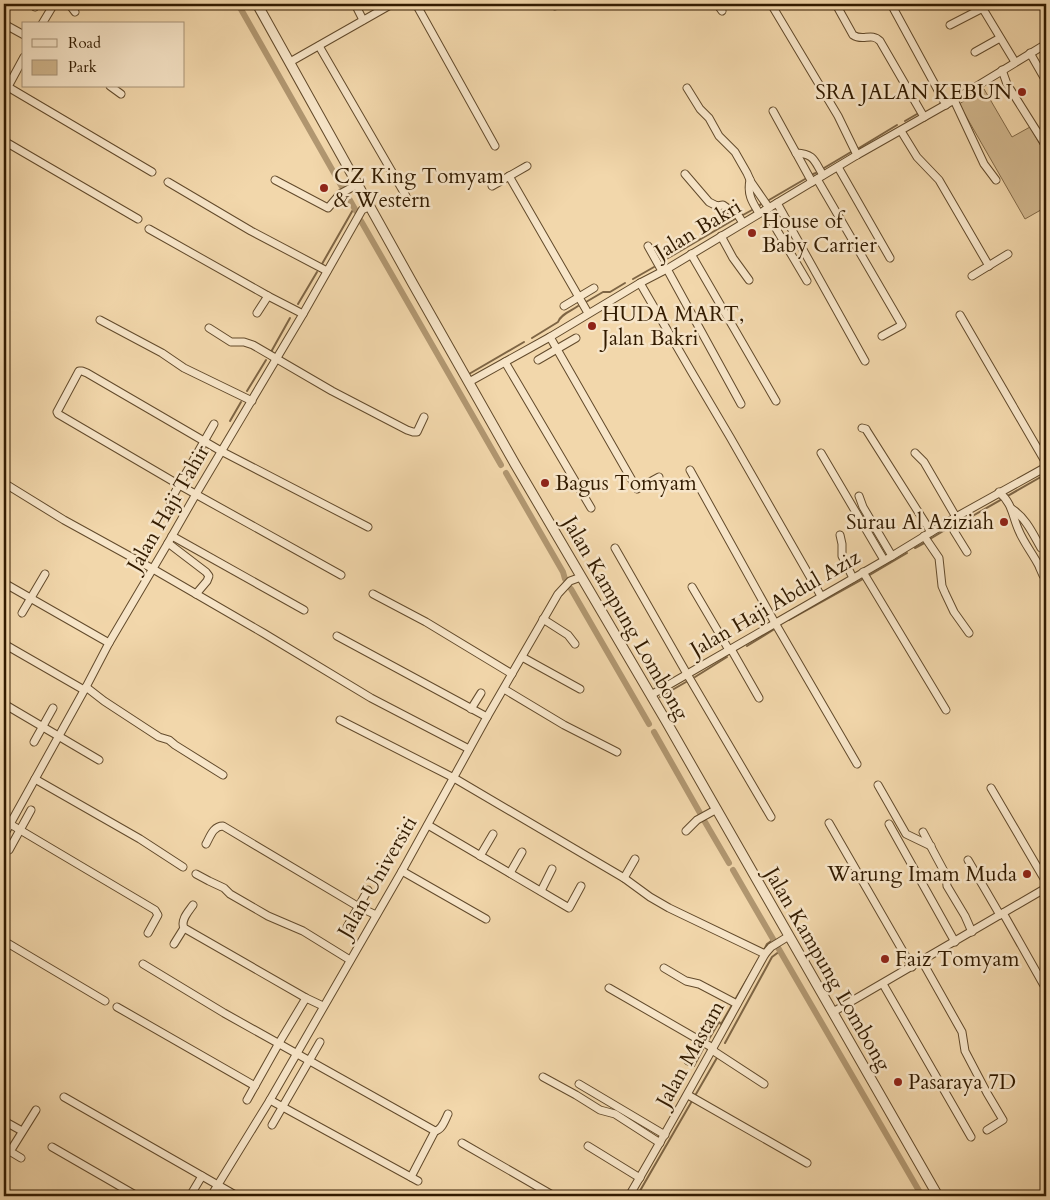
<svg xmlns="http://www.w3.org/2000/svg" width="1050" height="1200" font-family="Cardo,serif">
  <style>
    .green { fill: #d1b78e; stroke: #826947 }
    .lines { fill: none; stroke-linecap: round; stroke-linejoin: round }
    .stream { stroke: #7e6544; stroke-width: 2 }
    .canal { stroke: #b19771; stroke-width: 6 }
    .minor-casing { stroke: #624a2b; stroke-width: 9 }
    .tertiary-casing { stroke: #624a2b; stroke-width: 11 }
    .minor { stroke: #f7e5c8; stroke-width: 7 }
    .tertiary { stroke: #f7e5c8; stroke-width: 9 }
    .poi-dot { fill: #8f2418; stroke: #f7e5c8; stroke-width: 2 }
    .labels { text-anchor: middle; stroke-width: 5; stroke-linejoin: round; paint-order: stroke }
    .poi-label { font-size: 21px; fill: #321b00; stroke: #f7e5c8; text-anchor: start }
    .street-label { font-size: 21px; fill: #321b00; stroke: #f7e5c8 }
  </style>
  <rect width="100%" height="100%" fill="#f2d7ab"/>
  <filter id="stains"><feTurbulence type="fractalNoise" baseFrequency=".004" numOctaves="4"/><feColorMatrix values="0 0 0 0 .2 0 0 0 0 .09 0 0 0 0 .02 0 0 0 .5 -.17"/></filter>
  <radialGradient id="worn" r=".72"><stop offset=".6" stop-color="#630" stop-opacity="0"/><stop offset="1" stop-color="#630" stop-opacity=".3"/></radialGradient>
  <polygon class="green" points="984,89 1012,137 1030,127 1046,155 1046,207 1025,219 959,104"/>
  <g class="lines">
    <g class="stream">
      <polyline points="905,121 917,114"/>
      <polyline points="859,148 897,125"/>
      <polyline points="824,168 851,152"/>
      <polyline points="813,174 816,173"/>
      <polyline points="769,200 805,179"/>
      <polyline points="760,205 761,204"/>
      <polyline points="743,215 752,210"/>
      <polyline points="663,261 735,219"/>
      <polyline points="322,264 354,208"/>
      <polyline points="633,279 654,267"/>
      <polyline points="586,302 603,292 610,292 625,283"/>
      <polyline points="298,304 317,272"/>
      <path d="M532,338L558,322C561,314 571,311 578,306"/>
      <polyline points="271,352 290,318"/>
      <polyline points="469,374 524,342"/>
      <polyline points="247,391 266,360"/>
      <polyline points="230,421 241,402"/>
      <polyline points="962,522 1046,474"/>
      <polyline points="930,539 950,527"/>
      <polyline points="915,548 926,542"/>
      <polyline points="868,576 907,553"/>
      <polyline points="789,620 863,579"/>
      <polyline points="747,646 773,630"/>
      <polyline points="695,677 727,657"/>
      <polyline points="660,697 686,682"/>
      <polyline points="763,952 767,944 774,939"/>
      <polyline points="709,1039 719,1022 721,1024 757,962"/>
      <polyline points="725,1043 772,957 780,951"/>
      <polyline points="694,1066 703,1049"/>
      <polyline points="637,1196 718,1056"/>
    </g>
    <g class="canal">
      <polyline points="238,4 342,187"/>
      <polyline points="347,195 356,211"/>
      <polyline points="361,221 501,465"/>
      <polyline points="506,473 563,572 565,579"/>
      <polyline points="571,589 649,724"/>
      <polyline points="654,732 700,813"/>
      <polyline points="705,822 729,863"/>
      <polyline points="733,870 922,1196"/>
    </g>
    <defs>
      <g id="minor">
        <polyline points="69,4 75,12"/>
        <polyline points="355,4 363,20"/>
        <polyline points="416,4 495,146"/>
        <polyline points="554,4 555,6"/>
        <polyline points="717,4 722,11"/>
        <polyline points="771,4 838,116 857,155"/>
        <polyline points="891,4 946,105"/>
        <polyline points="980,4 1015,62"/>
        <polyline points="35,7 37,4"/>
        <path d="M838,8L853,35C863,42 871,32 880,41L924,117"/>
        <polyline points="4,24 24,35"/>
        <polyline points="42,24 54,4"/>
        <polyline points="950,25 983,8"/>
        <polyline points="319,46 406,196"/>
        <polyline points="975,52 1000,38"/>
        <polyline points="1030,53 1046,81"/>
        <polyline points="290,62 392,4"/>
        <polyline points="1002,70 1007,84 1046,146"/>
        <polyline points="110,86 121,94"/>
        <polyline points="8,87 152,172"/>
        <polyline points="687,88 700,109 709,118 719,136 735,152 747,173 751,182 769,208"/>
        <polyline points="4,94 24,57"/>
        <polyline points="954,100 984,164 996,180"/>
        <polyline points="773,111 812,182"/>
        <polyline points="901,131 917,157 939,180 989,266"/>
        <polyline points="4,141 138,219"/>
        <path d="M796,153C815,154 814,161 823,175"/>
        <polyline points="838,167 890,258"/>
        <polyline points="685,174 709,202 717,206 723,205 730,210 736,212 743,223"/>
        <polyline points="509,176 588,313"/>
        <polyline points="817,179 902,325 882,336"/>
        <polyline points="275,180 328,208 340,194 358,184"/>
        <path d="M750,180C747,194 752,202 759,213"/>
        <polyline points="168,182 251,231 327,271"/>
        <polyline points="492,186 527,166"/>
        <polyline points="777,203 865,361"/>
        <polyline points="765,210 807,281"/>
        <polyline points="149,229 268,296 303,314"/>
        <polyline points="721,236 733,258 749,280"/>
        <polyline points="648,246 662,271"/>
        <polyline points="691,254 776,401"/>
        <polyline points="667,269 741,404"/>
        <polyline points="972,276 1008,254"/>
        <polyline points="640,283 691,371 730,437 821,596"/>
        <polyline points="564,306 594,288"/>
        <polyline points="257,313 268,296"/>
        <polyline points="960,315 1046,463"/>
        <polyline points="100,320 162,353 184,368 252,401"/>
        <polyline points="209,328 231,342 244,342 253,345 332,391 407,430 413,432 417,432 424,417"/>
        <polyline points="550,337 637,489 659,477"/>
        <polyline points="538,360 576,338"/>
        <polyline points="505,362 591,508"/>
        <polyline points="469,382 550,337 640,283 667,269 857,155 954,100 1046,44"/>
        <polyline points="862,428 866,429 867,431 931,532"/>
        <polyline points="821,453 884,560"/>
        <polyline points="915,453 924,462 956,517 954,531 967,552"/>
        <polyline points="690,470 775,623 857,764"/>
        <polyline points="4,483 64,520 153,569 265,634 371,698 469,749"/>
        <path d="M999,492C1013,504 1012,516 1019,531C1024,543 1033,554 1039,566C1041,571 1042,575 1046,580"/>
        <polyline points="859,496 863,507 892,556"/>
        <polyline points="170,501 214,424"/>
        <path d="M1012,509C1026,518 1033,534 1041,548"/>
        <polyline points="840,535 842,544 842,556 853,578"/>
        <polyline points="172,536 304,610"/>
        <polyline points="924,536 939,558 942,586 945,593 954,612 969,633"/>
        <polyline points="168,543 206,572 209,576 207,581 196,594"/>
        <polyline points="615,548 687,674 771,817"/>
        <polyline points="863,572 946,710"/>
        <polyline points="341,575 181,486 58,414 57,412 79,371 82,371 87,373 221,451 368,527"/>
        <polyline points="4,583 109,643"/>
        <polyline points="692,587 729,650"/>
        <polyline points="373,594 426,622 512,674"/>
        <polyline points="22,613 45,574"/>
        <polyline points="543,619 568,635 575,644"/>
        <polyline points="337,636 487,717"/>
        <polyline points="4,644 84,690"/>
        <polyline points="731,649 759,698"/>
        <polyline points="522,657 580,689"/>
        <polyline points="86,687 104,701 159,737 169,740 175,745 223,775"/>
        <polyline points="504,689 564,725 617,752"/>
        <polyline points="651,695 892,556 956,517 1046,467"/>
        <polyline points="4,704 99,760"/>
        <polyline points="471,709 481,693"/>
        <polyline points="340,720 454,778 624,878 650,897 669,908 765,954"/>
        <polyline points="34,742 53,708"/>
        <polyline points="35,779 140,839 183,867"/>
        <polyline points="878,785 906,834 931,846"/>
        <polyline points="991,788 1046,882"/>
        <polyline points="829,823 912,967"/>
        <polyline points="10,824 155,910 158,915 148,933"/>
        <polyline points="889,824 955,942"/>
        <polyline points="428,825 569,908 581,886"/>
        <polyline points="686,831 697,820 717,809"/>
        <polyline points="923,832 946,875 947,886 965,916 972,932"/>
        <polyline points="4,835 86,687 109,643 168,543 196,494 303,314 362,210 370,206"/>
        <path d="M206,844C210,837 213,826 223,826L359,907L376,915"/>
        <polyline points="9,850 31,810"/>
        <polyline points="480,856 493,834"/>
        <polyline points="968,860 1000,915"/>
        <polyline points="402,871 486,919"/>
        <polyline points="510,873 522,852"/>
        <polyline points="196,874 209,881 224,888 230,894 268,916 303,931 350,960"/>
        <polyline points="624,878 635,859"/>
        <polyline points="541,891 552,869"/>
        <path d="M193,905C189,911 180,920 184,928L306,998L323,1006"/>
        <polyline points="1003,913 1046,989"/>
        <polyline points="347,927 368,890"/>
        <polyline points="4,941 105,1001"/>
        <polyline points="174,944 184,928"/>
        <polyline points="922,961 962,1032 965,1051 987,1093 1003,1120 987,1130"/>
        <path d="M143,964L224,1013L435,1131C442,1130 445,1120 448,1114"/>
        <polyline points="664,968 686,981 699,984 737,1004"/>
        <polyline points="883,984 971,1137"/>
        <polyline points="609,988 713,1048"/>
        <polyline points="117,1007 255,1086"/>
        <polyline points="833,1012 1046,888"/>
        <polyline points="712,1050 764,1084"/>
        <polyline points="688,1061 712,1021"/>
        <polyline points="543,1077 576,1095 600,1110 615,1114 660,1143"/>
        <polyline points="579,1084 665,1135"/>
        <polyline points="688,1095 807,1163"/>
        <polyline points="64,1097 237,1196"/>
        <polyline points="247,1100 279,1043 306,998"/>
        <polyline points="270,1100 418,1181"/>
        <polyline points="4,1121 22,1131"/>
        <polyline points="272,1125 320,1042"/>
        <polyline points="462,1143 554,1196"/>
        <polyline points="588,1146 640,1178"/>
        <polyline points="52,1147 137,1196"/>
        <polyline points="21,1158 11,1152 11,1150 36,1110"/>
        <polyline points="411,1177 435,1131"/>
        <polyline points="190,1196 202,1176"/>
        <polyline points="211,1196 270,1100 402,871 487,717 558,594 570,581 581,577"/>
        <path d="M629,1196C676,1116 720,1035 765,954L771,947L789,936"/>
      </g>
      <polyline id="tertiary" points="257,4 413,284 515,464 666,721 938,1196"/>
    </defs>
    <use href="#minor" class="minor-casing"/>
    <use href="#tertiary" class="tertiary-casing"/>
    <use href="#minor" class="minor"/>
    <use href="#tertiary" class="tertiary"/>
  </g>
  <g class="poi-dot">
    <circle cx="1022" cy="92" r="5"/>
    <circle cx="324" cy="188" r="5"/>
    <circle cx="752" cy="233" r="5"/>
    <circle cx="592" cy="326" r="5"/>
    <circle cx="545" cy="483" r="5"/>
    <circle cx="1004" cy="522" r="5"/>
    <circle cx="1027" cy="874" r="5"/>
    <circle cx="885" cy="959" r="5"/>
    <circle cx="898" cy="1082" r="5"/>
  </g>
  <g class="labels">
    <g class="poi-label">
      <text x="1012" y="99" text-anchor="end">SRA JALAN KEBUN</text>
      <text x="334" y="183">CZ King Tomyam<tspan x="334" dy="24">&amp; Western</tspan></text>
      <text x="762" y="228">House of<tspan x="762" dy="24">Baby Carrier</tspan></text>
      <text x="602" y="321">HUDA MART,<tspan x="602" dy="24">Jalan Bakri</tspan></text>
      <text x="555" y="490">Bagus Tomyam</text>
      <text x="994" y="529" text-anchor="end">Surau Al Aziziah</text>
      <text x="1017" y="881" text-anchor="end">Warung Imam Muda</text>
      <text x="895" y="966">Faiz Tomyam</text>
      <text x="908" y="1089">Pasaraya 7D</text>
    </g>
    <g class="street-label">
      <text transform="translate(698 229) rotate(-31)" y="7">Jalan Bakri</text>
      <text transform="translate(168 508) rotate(-60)" y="7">Jalan Haji Tahir</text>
      <text transform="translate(775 603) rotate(-30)" y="7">Jalan Haji Abdul Aziz</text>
      <text transform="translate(626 618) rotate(60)" y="7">Jalan Kampung Lombong</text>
      <text transform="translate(377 877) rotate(-60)" y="7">Jalan Universiti</text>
      <text transform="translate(828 969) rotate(60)" y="7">Jalan Kampung Lombong</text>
      <text transform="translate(690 1054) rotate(-61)" y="7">Jalan Mastam</text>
    </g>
  </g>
  <rect width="1050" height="1200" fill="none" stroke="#f2d7ab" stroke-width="20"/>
  <rect x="5" y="5" width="1040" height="1190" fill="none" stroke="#321b00" stroke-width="2.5"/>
  <rect x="10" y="10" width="1030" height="1180" fill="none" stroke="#321b00"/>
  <rect x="22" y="22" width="162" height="65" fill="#f7e5c8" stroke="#a89478"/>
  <rect x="32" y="39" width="25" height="8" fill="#f7e5c8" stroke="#a89478"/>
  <text x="68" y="48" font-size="15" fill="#321b00">Road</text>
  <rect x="32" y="60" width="25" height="15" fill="#d1b78e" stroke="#a89478"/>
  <text x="68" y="72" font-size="15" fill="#321b00">Park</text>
  <rect width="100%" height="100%" filter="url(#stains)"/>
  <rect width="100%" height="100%" fill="url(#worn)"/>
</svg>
